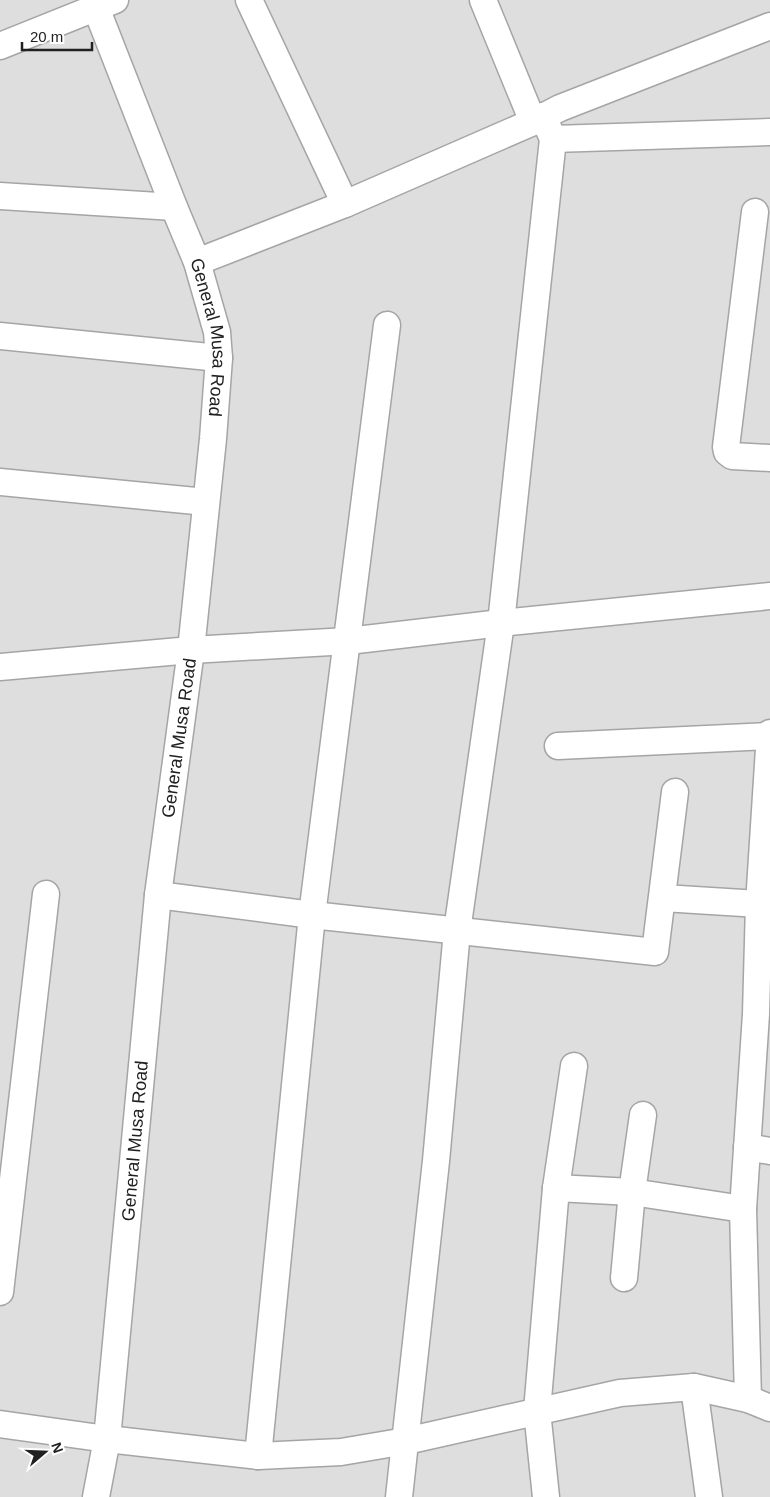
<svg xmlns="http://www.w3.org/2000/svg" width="770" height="1497" font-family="Helvetica,sans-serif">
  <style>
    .residential { fill: #dfdede }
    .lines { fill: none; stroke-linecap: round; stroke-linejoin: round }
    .minor-casing { stroke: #a5a5a5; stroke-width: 29 }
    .minor { stroke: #fff; stroke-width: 26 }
    .labels { text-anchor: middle; stroke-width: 5; stroke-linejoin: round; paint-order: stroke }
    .street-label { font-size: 18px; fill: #212121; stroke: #fff }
  </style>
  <rect width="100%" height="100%" fill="#f1ede8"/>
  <rect class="residential" x="0" y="0" width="770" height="1497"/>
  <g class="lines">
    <defs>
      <g id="minor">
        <path id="s1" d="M93,0L174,207L197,262L217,332L219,358L213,439L191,650L158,895L107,1439L96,1497"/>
        <polyline points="249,0 345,204"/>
        <polyline points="483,0 533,122"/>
        <polyline points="0,46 115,0"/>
        <polyline points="553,139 770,132"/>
        <polyline points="0,196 174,207"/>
        <polyline points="755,212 726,447 727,452 732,456 770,458"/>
        <polyline points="197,262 345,204 533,122 560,108 770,26"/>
        <polyline points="0,336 219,358"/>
        <polyline points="0,482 206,502"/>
        <polyline points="0,667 191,650 348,641 501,623 770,596"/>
        <polyline points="558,746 770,736"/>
        <polyline points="158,895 312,915 655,952 675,792"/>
        <polyline points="663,898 759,904"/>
        <polyline points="747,1147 770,1151"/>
        <polyline points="556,1188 632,1192 743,1209"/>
        <polyline points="624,1278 632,1192 643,1115"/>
        <polyline points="0,1292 46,894"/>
        <polyline points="694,1387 709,1497"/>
        <polyline points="748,1399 743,1209 756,1014 759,904 770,733"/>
        <polyline points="0,1424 107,1439 258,1456 341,1452 406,1441 620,1393 694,1387 748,1399 770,1408"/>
        <polyline points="258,1456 312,915 387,325"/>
        <polyline points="399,1497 436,1161 457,931 501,623 553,139 543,116"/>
        <polyline points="546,1497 537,1411 556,1188 574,1066"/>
      </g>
    </defs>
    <use href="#minor" class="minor-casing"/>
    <use href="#minor" class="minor"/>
  </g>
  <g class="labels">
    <g class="street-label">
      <text dy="6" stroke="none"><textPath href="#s1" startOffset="359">General Musa Road</textPath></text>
      <text transform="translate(179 738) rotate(-82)" y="6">General Musa Road</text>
      <text transform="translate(135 1141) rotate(-85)" y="6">General Musa Road</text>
    </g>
  </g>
  <g transform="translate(45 1452) rotate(71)" stroke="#ffffff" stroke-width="4" paint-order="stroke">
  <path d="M0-4L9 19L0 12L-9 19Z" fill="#212121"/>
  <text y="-8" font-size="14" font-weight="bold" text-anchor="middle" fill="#212121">N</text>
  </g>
  <path d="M22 42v8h70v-8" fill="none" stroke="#212121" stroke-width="2.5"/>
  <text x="30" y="42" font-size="15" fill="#212121" stroke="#ffffff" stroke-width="4" paint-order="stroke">20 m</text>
</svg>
